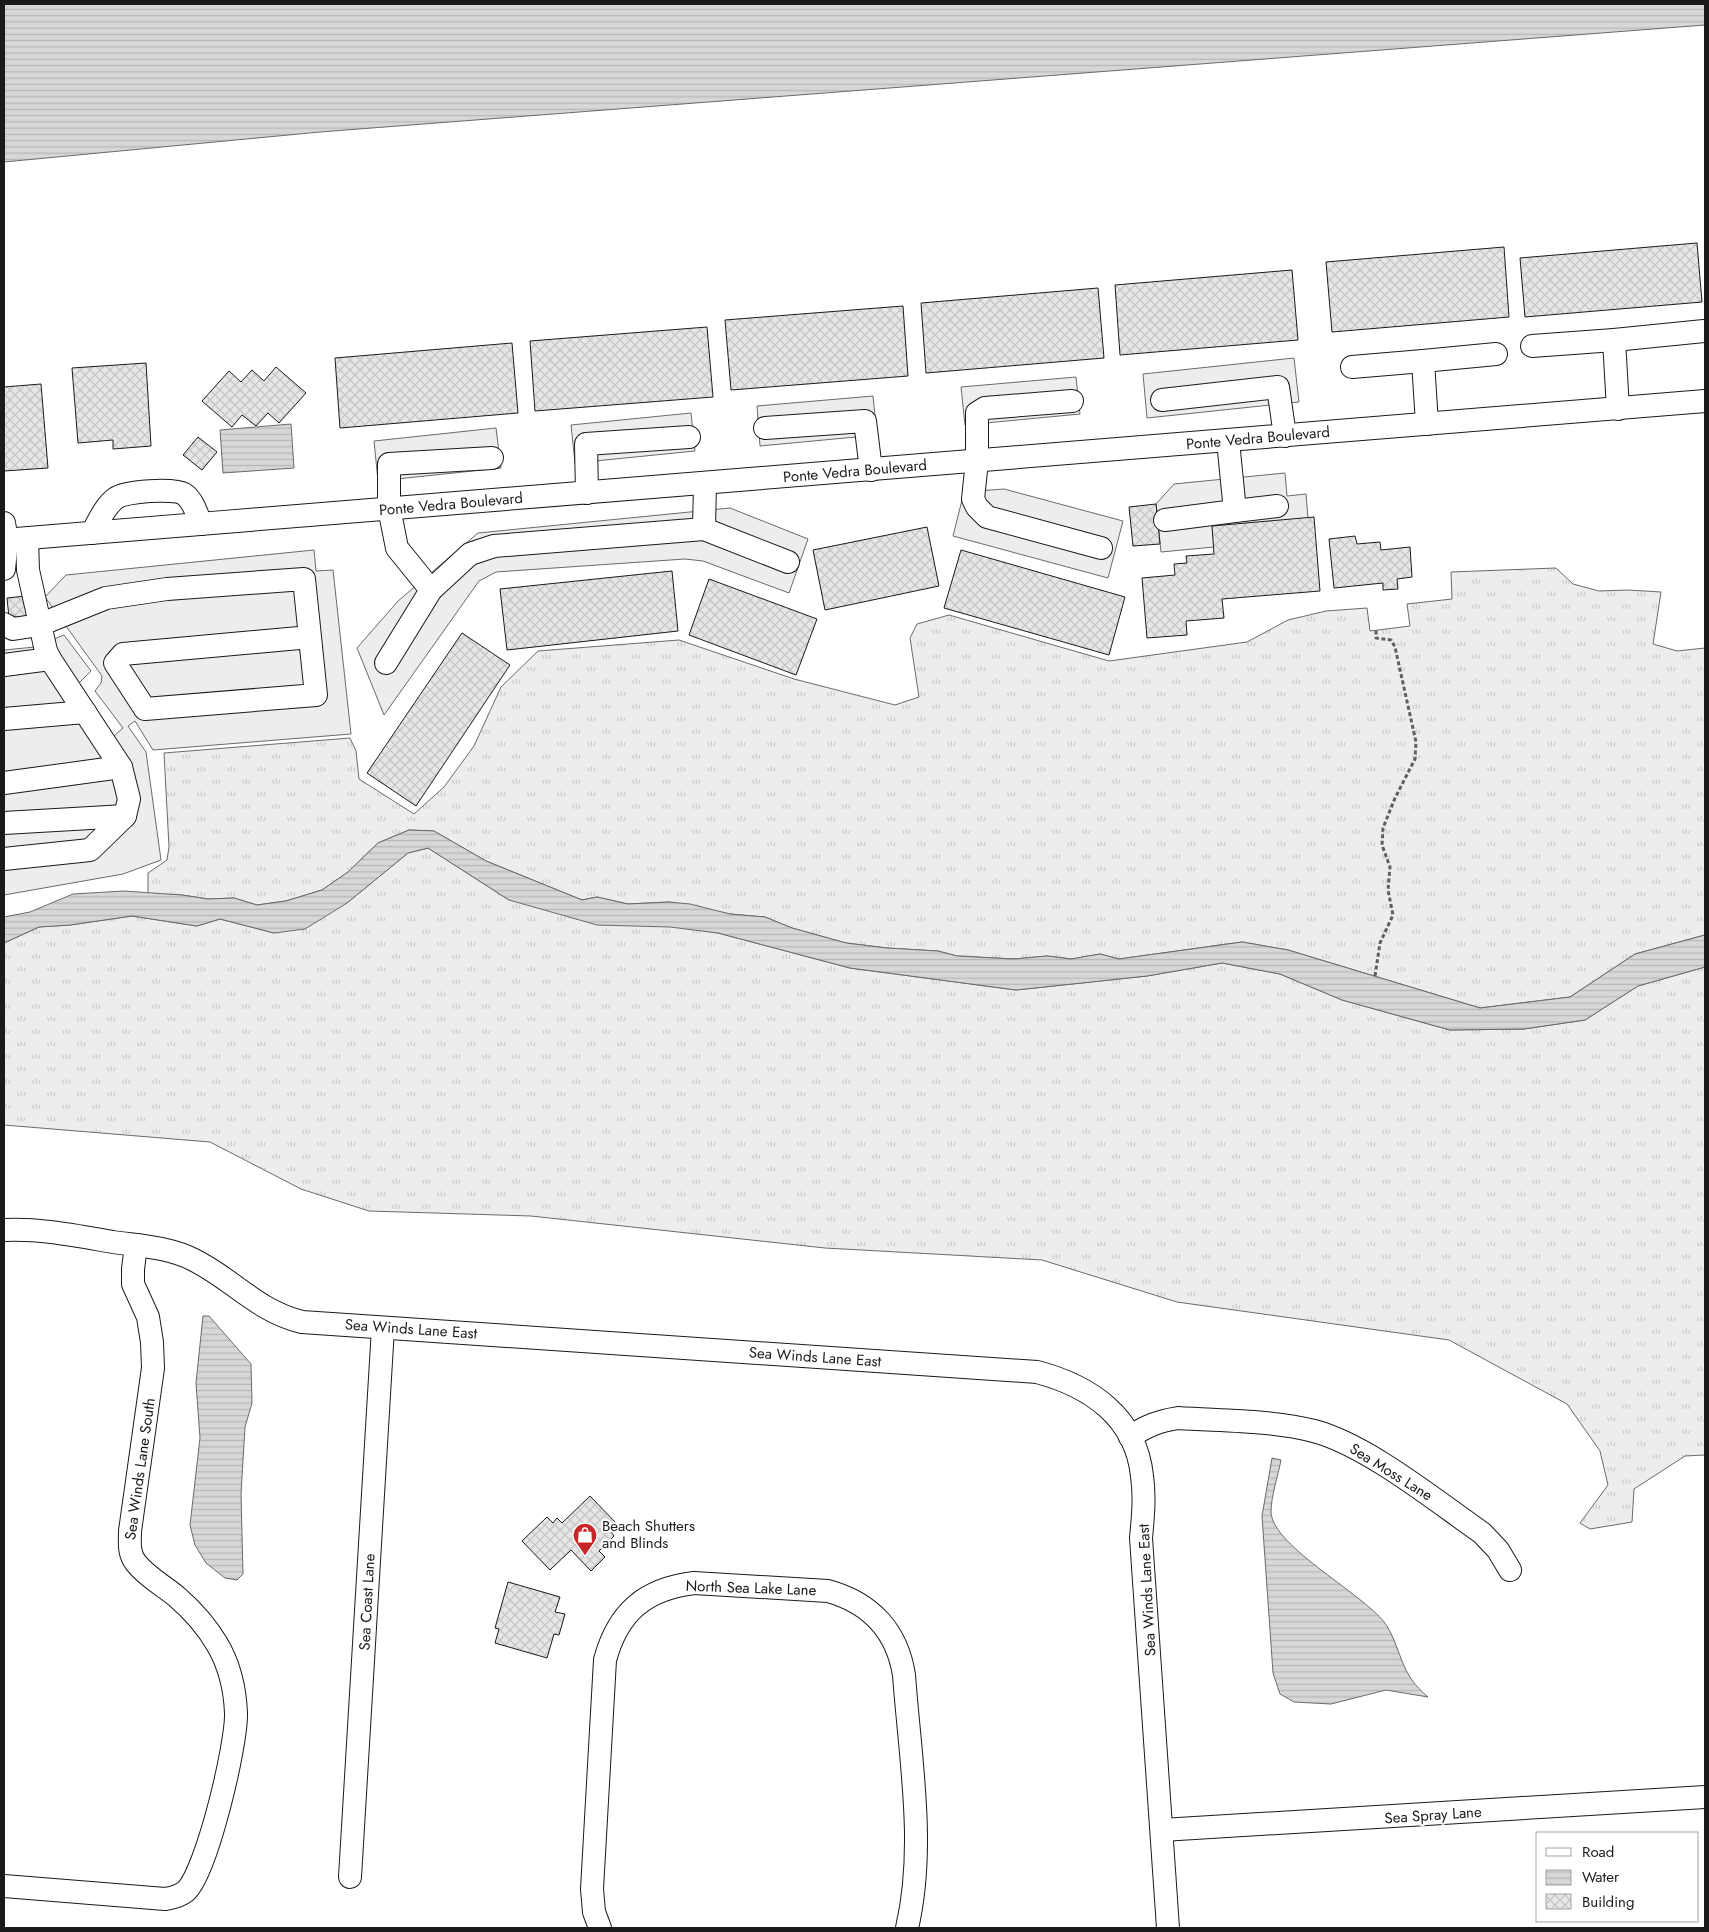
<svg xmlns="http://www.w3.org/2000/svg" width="1709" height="1932" font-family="Jost,sans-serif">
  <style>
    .grass { fill: url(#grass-tufts); stroke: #6a6a6a }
    .built { fill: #ededed; stroke: #6a6a6a }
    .water { fill: url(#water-rules); stroke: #6a6a6a }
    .building { fill: url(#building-cross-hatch); stroke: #1a1a1a }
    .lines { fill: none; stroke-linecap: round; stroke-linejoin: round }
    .minor-casing { stroke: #1a1a1a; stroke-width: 24 }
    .path { stroke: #5f5f5f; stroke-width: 3; stroke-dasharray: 4 2.5; stroke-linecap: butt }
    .minor { stroke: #fff; stroke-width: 22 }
    .labels { text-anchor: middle; stroke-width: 4; stroke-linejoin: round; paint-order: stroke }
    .street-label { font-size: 15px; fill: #1a1a1a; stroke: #fff }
    .poi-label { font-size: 15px; fill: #1a1a1a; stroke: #fff; text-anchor: start }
  </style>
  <defs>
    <pattern id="grass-tufts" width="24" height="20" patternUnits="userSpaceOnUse" patternTransform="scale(1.25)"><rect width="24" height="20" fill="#ededed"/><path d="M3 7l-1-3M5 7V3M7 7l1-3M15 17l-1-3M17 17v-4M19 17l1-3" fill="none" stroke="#cbcbcb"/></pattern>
    <pattern id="water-rules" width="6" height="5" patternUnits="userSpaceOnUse" patternTransform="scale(1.25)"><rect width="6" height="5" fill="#d7d7d7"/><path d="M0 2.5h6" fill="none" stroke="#b8b8b8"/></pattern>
    <pattern id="building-cross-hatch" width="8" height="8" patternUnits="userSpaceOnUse" patternTransform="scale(1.25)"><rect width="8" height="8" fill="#e6e6e6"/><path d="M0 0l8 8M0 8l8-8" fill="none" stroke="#c5c5c5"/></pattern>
  </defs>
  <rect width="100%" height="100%" fill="#fff"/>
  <g class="grass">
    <polygon points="1556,568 1573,584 1599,591 1628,590 1661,592 1653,644 1677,651 1705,648 1705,935 1635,954 1570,997 1480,1008 1288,950 1242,942 1119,959 1100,954 1072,959 1047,956 1014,959 957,956 938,951 887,948 846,943 792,928 765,917 730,914 669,902 628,904 597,897 582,900 486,861 434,831 409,830 378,843 348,872 322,890 286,901 257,905 234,898 208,899 182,895 148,894 148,873 167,860 169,847 164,753 350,738 356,751 359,779 414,814 444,787 474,746 501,687 538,651 679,640 794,679 895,705 919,697 910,638 917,624 949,615 1109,661 1247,642 1288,620 1326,611 1367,608 1370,631 1410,626 1407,604 1452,599 1451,572"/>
    <polygon points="428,848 509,900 718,933 850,968 1016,990 1147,976 1222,963 1280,974 1342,1000 1450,1030 1524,1029 1585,1020 1638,986 1705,967 1705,1455 1685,1456 1634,1489 1632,1522 1590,1529 1580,1523 1608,1485 1600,1451 1567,1404 1449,1340 1177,1302 1042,1260 825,1248 531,1216 369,1211 301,1189 210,1142 4,1125 4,943 39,927 70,925 132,916 197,926 220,919 274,933 347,903 408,853"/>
  </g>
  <g class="built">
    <polygon points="1294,358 1299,402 1147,418 1143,374"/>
    <polygon points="1076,377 1080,414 965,425 961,387"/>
    <polygon points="873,396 877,435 760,446 757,406"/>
    <polygon points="691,413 695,451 575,463 571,425"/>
    <polygon points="496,428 501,468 378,481 374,441"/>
    <polygon points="1285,473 1287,496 1306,494 1308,518 1214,547 1161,552 1156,504 1174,484"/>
    <polygon points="1004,489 1123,521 1108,578 953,536 964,492"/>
    <polygon points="730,508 808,539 789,593 703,561 685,559 496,572 479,581 384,715 357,648 398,601 478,533"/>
    <polygon points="314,550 316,571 333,570 351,734 153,750 135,721 128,726 146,752 161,860 123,874 4,895 4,650 35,647 64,635 91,671 79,683 114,736 123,728 95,691 101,683 102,676 45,597 66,575"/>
  </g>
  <g class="water">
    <polygon points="4,4 1705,4 1705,25 320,132 4,162"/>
    <polygon points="291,424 294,468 223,473 220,430"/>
    <polygon points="409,830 434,831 486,861 582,900 597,897 628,904 669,902 690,904 730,914 765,917 792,928 846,943 887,948 938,951 957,956 1014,959 1047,956 1071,959 1100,954 1119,959 1242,942 1288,950 1480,1008 1570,997 1635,954 1705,935 1705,967 1638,986 1585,1020 1524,1029 1450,1030 1342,1000 1280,974 1222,963 1147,976 1016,990 850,968 718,933 670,927 597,925 509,900 428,848 408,853 347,903 305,929 274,933 220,919 197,926 132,916 70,925 39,927 4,943 4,917 30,912 73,894 124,891 182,895 208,899 234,898 257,905 286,901 322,890 348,872 378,843"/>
    <polygon points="203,1316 209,1316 251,1364 252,1403 245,1427 241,1494 243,1574 237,1580 225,1578 206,1563 195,1545 190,1525 200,1438 196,1383"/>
    <path d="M1272,1458L1281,1460C1278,1476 1271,1496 1271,1512C1272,1547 1368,1596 1387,1626C1403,1654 1400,1674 1428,1697L1386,1690L1331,1704L1294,1702L1280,1694L1273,1673L1262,1516Z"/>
  </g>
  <g class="building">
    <polygon points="1697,243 1702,302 1525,317 1520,258"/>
    <polygon points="1504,247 1509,317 1332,332 1326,262"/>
    <polygon points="1292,270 1298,340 1120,355 1115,285"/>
    <polygon points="1098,288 1104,358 926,373 921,303"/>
    <polygon points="903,306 908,376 731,390 725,320"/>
    <polygon points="707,327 713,397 535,411 530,341"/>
    <polygon points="512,343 518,413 340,428 335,358"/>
    <polygon points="146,363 151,446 113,449 113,440 78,443 72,368"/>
    <polygon points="276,367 306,393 279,423 268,413 256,426 242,415 232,427 202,401 229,371 241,382 252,370 264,381"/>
    <polygon points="41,384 48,468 4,471 4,387"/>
    <polygon points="198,437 217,452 202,470 183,455"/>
    <polygon points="1156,504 1160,544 1133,546 1129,507"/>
    <polygon points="1314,517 1320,591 1222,599 1224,618 1186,621 1187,635 1147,638 1142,578 1175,575 1174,564 1187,563 1186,556 1214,554 1212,526"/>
    <polygon points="927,527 939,586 825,610 813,550"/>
    <polygon points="1355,536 1357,544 1380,542 1381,550 1410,547 1412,577 1397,579 1398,589 1383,590 1383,583 1334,588 1329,539"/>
    <polygon points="961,550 1125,597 1109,655 944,608"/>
    <polygon points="672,571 678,631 507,650 500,589"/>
    <polygon points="709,579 817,619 796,675 689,635"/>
    <polygon points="26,596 28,616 9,618 7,598"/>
    <polygon points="462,633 510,665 416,806 367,773"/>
    <polygon points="590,1496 618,1525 611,1532 614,1536 599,1551 605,1557 591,1571 571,1550 550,1570 522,1541 547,1517 553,1523 557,1518 562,1523"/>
    <polygon points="508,1582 560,1597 555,1612 565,1614 559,1635 554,1634 547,1658 495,1643 499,1629 495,1628"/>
  </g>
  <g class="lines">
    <defs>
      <g id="minor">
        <polyline points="1532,346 1614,340"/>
        <polyline points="1352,367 1423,361"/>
        <polyline points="1162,400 1278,387 1285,436"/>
        <polyline points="1072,401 985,408 977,413 977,461 973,499 977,507 987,517 1101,548"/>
        <polyline points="1618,409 1614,340 1704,331"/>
        <polyline points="1427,424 1423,361 1496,354"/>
        <polyline points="765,428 865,421 871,470"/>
        <polyline points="492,458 389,464 389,508 397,548 431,590 470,554 494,546 704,529 788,562"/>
        <polyline points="587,493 586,444 689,437"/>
        <polyline points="1235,511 1277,506"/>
        <polyline points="1165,520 1235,511 1228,441"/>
        <polyline points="4,523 7,540 4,569"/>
        <polyline points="704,529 705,483"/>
        <path d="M92,533C98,522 105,506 116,498C125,491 174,488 184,494C193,500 197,514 201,524"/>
        <polyline points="4,540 1705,401"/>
        <polyline points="4,624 13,629 39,625 106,598 167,589 304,579 316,695 145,709 115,663 123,654 310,637"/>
        <polyline points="386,663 431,590"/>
        <polyline points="4,665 50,659 46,651 28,570 27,539"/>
        <polyline points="4,719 85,712"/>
        <polyline points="4,783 121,767"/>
        <polyline points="4,823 125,816"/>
        <polyline points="4,859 90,850 125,816 129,799 121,767 50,659"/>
        <path d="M4,1230C40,1228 78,1236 113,1242C140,1246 169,1247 194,1260C234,1280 257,1311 302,1322L1037,1372C1090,1386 1136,1417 1142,1476C1145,1497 1143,1517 1141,1538L1168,1928"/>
        <path d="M1130,1437C1146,1426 1159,1421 1178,1418C1223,1421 1270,1420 1314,1431C1367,1445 1436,1501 1482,1533L1498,1550L1510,1570"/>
        <polyline points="1162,1830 1705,1797"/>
        <polyline points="350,1877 383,1328"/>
        <path d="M4,1886L165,1899C172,1898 180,1896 186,1891C207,1871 237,1744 236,1713C235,1689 229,1664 217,1644C207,1627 192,1610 177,1597C164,1586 147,1577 136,1563C128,1553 130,1542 130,1531L153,1368L152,1342L148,1317L133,1284V1269L136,1245"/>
        <path d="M600,1928L594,1912L592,1889L605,1660C618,1612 645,1589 694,1583L828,1591C871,1603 897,1631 904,1675C910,1758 926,1847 907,1928"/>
      </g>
    </defs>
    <use href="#minor" class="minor-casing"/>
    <polyline class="path" points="1375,976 1380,943 1393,915 1388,890 1390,867 1382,845 1383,828 1395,798 1415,759 1416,742 1395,647 1391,640 1376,638 1376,630"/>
    <use href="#minor" class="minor"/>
  </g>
  <defs>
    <symbol id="shop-pin" viewBox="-11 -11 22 30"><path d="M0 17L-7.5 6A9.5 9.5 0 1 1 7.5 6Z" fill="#c62828" stroke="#fff"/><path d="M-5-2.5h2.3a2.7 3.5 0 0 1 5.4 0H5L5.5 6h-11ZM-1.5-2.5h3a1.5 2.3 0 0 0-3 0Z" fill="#fff"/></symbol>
  </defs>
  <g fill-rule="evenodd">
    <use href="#shop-pin" x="571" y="1521" width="28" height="38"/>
  </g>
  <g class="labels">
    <g class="street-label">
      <text transform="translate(1258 438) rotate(-5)" y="5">Ponte Vedra Boulevard</text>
      <text transform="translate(855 471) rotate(-5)" y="5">Ponte Vedra Boulevard</text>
      <text transform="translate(451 504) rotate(-5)" y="5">Ponte Vedra Boulevard</text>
      <text transform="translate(411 1329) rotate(4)" y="5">Sea Winds Lane East</text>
      <text transform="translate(815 1357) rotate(4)" y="5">Sea Winds Lane East</text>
      <text transform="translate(140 1469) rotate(-82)" y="5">Sea Winds Lane South</text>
      <text transform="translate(1391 1472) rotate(32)" y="5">Sea Moss Lane</text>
      <text transform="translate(751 1588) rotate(2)" y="5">North Sea Lake Lane</text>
      <text transform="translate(1147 1590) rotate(-93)" y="5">Sea Winds Lane East</text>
      <text transform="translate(367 1602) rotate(-87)" y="5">Sea Coast Lane</text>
      <text transform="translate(1433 1815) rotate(-4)" y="5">Sea Spray Lane</text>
    </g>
    <g class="poi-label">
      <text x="602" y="1531">Beach Shutters<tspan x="602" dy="17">and Blinds</tspan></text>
    </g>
  </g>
  <rect width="1709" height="1932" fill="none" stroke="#1a1a1a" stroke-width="10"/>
  <rect x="1536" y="1832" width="162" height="90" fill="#ffffff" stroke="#a3a3a3"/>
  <rect x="1546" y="1848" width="25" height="8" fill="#ffffff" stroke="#a3a3a3"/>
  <text x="1582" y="1857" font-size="15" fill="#1a1a1a">Road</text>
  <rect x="1546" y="1870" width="25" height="15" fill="url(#water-rules)" stroke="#a3a3a3"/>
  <text x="1582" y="1882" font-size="15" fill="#1a1a1a">Water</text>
  <rect x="1546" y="1894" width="25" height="15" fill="url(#building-cross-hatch)" stroke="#a3a3a3"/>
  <text x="1582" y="1907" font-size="15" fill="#1a1a1a">Building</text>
</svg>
